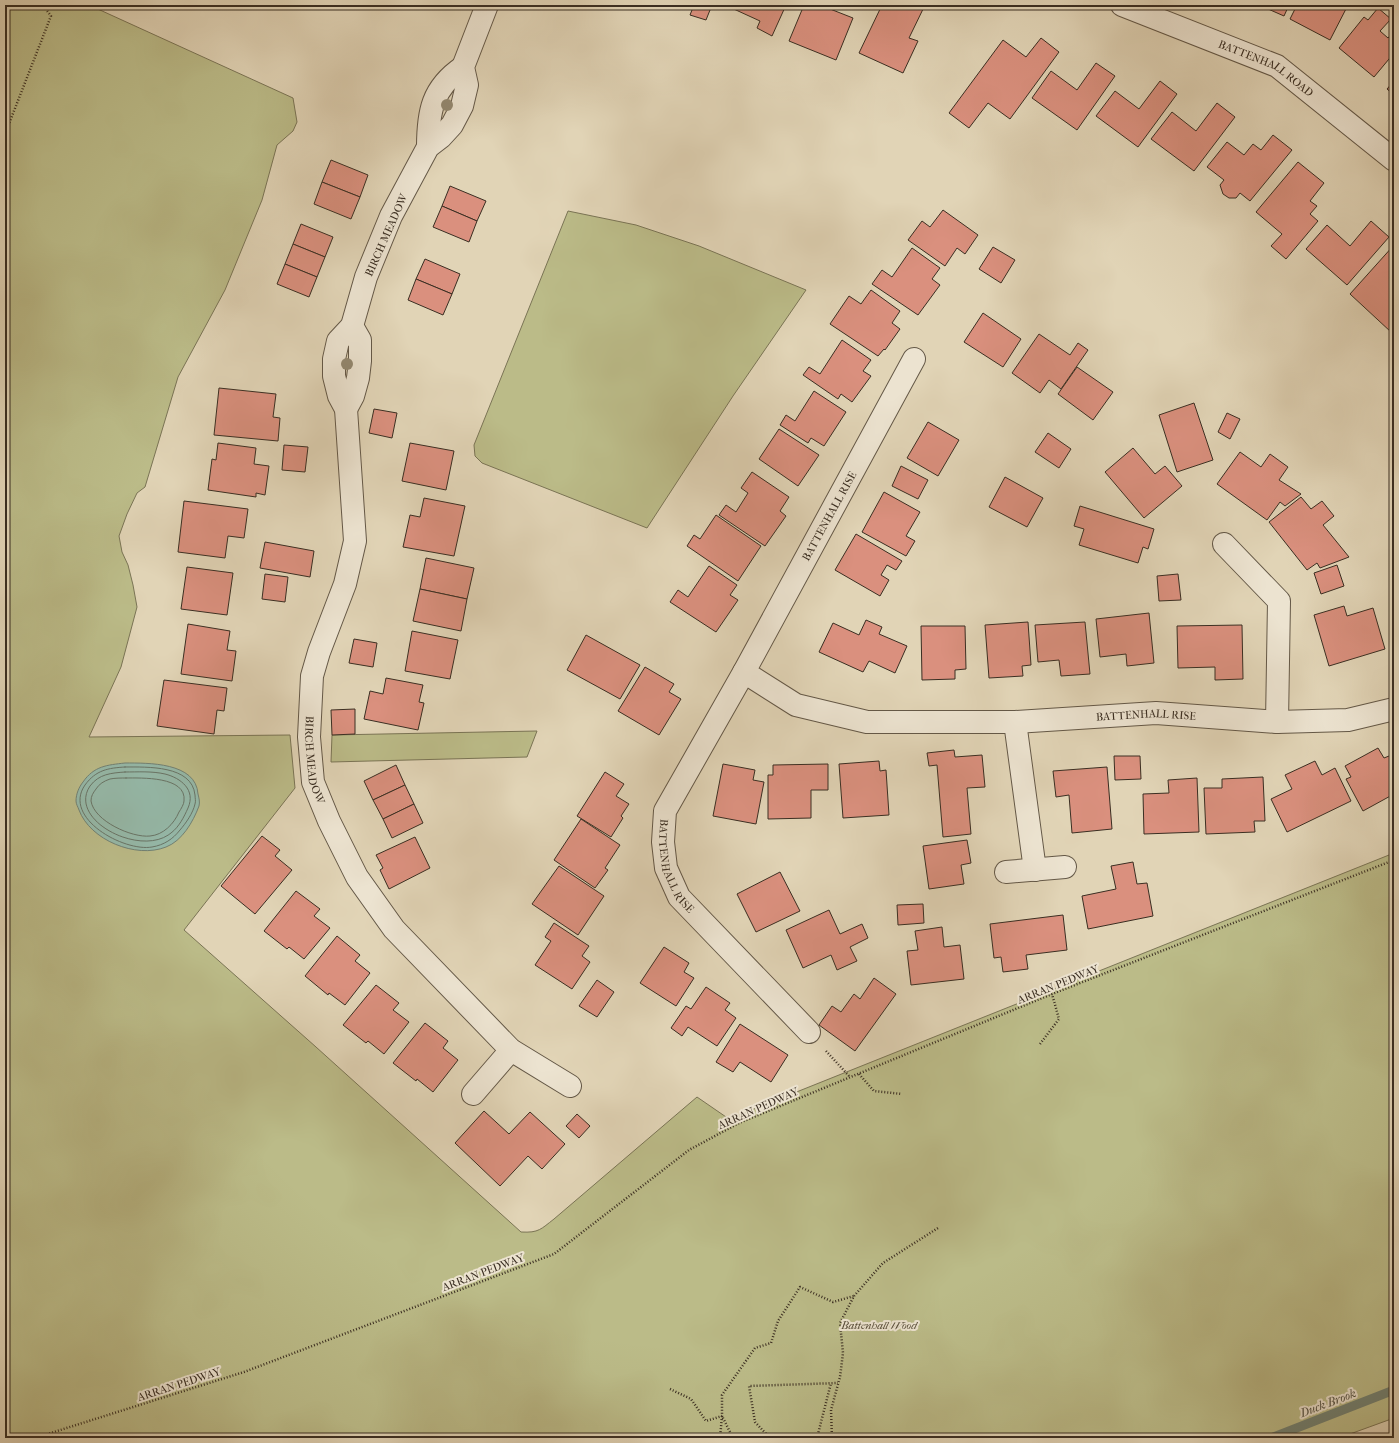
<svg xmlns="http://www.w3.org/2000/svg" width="1399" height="1443" font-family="'IM FELL French Canon',serif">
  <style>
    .green { fill: #bb8; stroke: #7a7455 }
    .water { fill: #95b9a9; stroke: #718173 }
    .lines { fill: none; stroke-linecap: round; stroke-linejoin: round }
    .shore { stroke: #687466; stroke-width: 1 }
    .stream { stroke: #718173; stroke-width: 9 }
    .building { fill: #da907e; stroke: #3a2e22 }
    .minor-casing { stroke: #645847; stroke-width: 24 }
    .path { stroke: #3a2e22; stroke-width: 2.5; stroke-dasharray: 1 2; stroke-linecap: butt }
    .minor { stroke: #ece3d0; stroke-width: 22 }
    .tree { fill: #938870 }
    .labels { text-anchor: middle; stroke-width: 4; stroke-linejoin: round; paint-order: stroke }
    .street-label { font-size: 11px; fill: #3a2e22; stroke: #ece3d0 }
    .park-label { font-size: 11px; font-style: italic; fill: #544a36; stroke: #ece3d0 }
    .water-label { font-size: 12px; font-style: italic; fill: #4c4a3d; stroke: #ece3d0 }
  </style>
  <rect width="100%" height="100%" fill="#e1d4b6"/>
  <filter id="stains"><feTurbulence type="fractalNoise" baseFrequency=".005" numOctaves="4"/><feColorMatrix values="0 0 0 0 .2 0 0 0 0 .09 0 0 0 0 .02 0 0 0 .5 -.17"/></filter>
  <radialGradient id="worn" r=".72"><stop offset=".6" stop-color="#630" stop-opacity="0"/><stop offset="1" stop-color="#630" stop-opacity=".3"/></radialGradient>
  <g class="green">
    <path d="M5,5H89L293,98L297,122L293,131L277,145L262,200L225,290L178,377L145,487L137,493L127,514L119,536L122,552L128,565L133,585L137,607L121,667L89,737L290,735L295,788L184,930L316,1047L521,1232C539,1233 541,1229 554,1219L697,1097L729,1119L1394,853V1418L1339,1438H5Z"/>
    <polygon points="568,211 636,225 699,246 806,290 733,396 647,528 482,463 475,456 474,445"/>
    <polygon points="537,731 527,757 331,762 332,735"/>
  </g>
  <path class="water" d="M125,763C148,763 196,762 198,794C199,798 200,802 199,806C193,822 182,841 166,847C136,859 90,840 79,810C78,807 76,804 76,801C76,794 79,787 83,782C94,766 107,765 125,763Z"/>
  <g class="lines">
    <g class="shore">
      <path d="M125,767C147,767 192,765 195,795C195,798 196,801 195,804C193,813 186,823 180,830C173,839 164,845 152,847C124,852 62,818 85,785C96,770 108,768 125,767Z"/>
      <path d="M125,772C138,772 152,771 165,774C181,778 196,790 188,808C184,817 179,827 171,833C141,858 67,820 90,786C99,774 111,773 125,772Z"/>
      <path d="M126,778C141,778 187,776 184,801C184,804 181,809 179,812C174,824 163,835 150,836C132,838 94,821 91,801C91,796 93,793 96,789C99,784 104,781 110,779C115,778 121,778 126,778Z"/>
    </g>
    <polyline class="stream" points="1271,1438 1394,1390"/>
  </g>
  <g class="building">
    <polygon points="694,5 712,5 706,20 690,15"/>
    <polygon points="725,5 786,5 772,36 757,28 760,21"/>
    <polygon points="804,5 826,5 825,7 853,18 836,60 789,41"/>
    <polygon points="882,5 925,5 909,38 918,41 903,73 859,53"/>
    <polygon points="1259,5 1289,5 1284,16"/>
    <polygon points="1297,5 1348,5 1330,40 1290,19"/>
    <polygon points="1378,8 1391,19 1380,31 1388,38 1394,31 1394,53 1374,77 1339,48 1364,17 1368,20"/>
    <polygon points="1041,38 1059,52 1010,119 988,103 969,128 949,113 1003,40 1026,57"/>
    <polygon points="1096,63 1115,76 1077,130 1032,98 1051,71 1077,90"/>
    <polygon points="1160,81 1177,94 1138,147 1096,116 1115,91 1139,109"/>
    <polygon points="1394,81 1394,95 1387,89"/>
    <polygon points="1217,103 1235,117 1194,171 1151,139 1172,112 1196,131"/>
    <polygon points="1273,135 1292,150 1250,201 1240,193 1236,198 1229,198 1223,194 1220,185 1224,180 1207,167 1227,142 1244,155 1253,144 1261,150"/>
    <polygon points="331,160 368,175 360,197 322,182"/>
    <polygon points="1298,162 1324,183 1310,201 1317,206 1310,214 1318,221 1286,259 1271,246 1282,234 1256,212"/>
    <polygon points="322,182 360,197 351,219 314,204"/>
    <polygon points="450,186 486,201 477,221 442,206"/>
    <polygon points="442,206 477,221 469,242 433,227"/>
    <polygon points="943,210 978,235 965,254 957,248 945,266 908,240 922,221 930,227"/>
    <polygon points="1371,221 1389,237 1347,285 1306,249 1327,225 1350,246"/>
    <polygon points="301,224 333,237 325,257 293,244"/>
    <polygon points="293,244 325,257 317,277 285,264"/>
    <polygon points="1394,245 1394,329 1391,332 1350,294"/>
    <polygon points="993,247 1015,260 1001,283 979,269"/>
    <polygon points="912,248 940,268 932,279 940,285 918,315 872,284 882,270 892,277"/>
    <polygon points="425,259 460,274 452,294 416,279"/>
    <polygon points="285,264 317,277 309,297 277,284"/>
    <polygon points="416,279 452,294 443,315 408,300"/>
    <polygon points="871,290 900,311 892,323 900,329 885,350 884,349 878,356 830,324 849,296 861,304"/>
    <polygon points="983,313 1021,339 1003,367 964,342"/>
    <polygon points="1039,334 1070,355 1078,343 1088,350 1061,389 1049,380 1040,393 1012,373"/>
    <polygon points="842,340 871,360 863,371 871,376 852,402 841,394 838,399 803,375 809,367 820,374"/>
    <polygon points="1077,367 1113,392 1093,420 1058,394"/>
    <polygon points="219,388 276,394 273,417 280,418 278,441 214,435"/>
    <polygon points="814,391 846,412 824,446 811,438 808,443 780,425 786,415 795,421"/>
    <polygon points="1194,403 1213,460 1177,472 1159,415"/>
    <polygon points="374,409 397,413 392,438 369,433"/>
    <polygon points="1227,413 1240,419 1230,439 1218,432"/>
    <polygon points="928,422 959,440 938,476 907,458"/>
    <polygon points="779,429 819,455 798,486 759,459"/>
    <polygon points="1048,433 1071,449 1059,468 1035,452"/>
    <polygon points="218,443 256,448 254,464 269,466 265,495 256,493 256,497 208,490 212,459 216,460"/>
    <polygon points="410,443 454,451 446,490 402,481"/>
    <polygon points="284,445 308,447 305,472 282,470"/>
    <polygon points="1133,448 1155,474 1165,466 1182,486 1144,518 1105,472"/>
    <polygon points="1240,452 1261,467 1270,454 1288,467 1279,480 1301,494 1285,506 1280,502 1267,520 1217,484"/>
    <polygon points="901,466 928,480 918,499 892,486"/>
    <polygon points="752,472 789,497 780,511 786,516 765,546 719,515 726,505 736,512 748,493 741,488"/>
    <polygon points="1005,477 1043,498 1027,527 989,507"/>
    <polygon points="884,492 920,512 906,536 915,541 906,556 862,532"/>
    <polygon points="1301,497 1311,509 1322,501 1334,516 1323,525 1349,557 1320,568 1317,563 1307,570 1269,522"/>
    <polygon points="424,498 465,506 454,556 403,547 410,515 420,517"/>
    <polygon points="184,501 248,509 244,538 228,536 225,558 178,552"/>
    <polygon points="1080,506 1154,529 1148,549 1143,547 1138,563 1079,545 1084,529 1074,526"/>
    <polygon points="716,515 761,546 738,581 687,546 694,535 700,539"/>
    <polygon points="856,534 902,561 896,570 887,565 881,575 889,580 880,596 835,570"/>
    <polygon points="265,542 314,551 310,577 260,568"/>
    <polygon points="426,558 474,568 467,599 420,589"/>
    <polygon points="1337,565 1344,586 1321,594 1314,573"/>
    <polygon points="709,566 737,585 730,595 738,600 716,632 670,602 678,590 688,597"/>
    <polygon points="187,567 233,573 227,615 181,609"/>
    <polygon points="265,574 288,577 285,602 262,599"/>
    <polygon points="1178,574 1181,600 1159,601 1157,576"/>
    <polygon points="420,589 467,599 461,631 413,621"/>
    <polygon points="1344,606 1347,616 1373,608 1385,649 1329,666 1314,615"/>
    <polygon points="1149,613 1154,663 1127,666 1126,654 1100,657 1096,619"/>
    <polygon points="866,620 882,627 879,634 907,646 895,673 869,661 863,672 819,652 833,623 859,635"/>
    <polygon points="1028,622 1031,665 1022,666 1023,676 989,678 985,625"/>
    <polygon points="1085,622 1090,674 1061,676 1059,660 1038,662 1035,625"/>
    <polygon points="188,624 230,631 227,650 236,651 232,681 181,674"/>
    <polygon points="1242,625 1243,679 1215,680 1215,667 1178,668 1177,626"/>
    <polygon points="921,626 965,626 966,669 955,670 955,679 922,680"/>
    <polygon points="412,631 458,640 450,679 405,671"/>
    <polygon points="586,635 640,665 620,699 567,670"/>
    <polygon points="354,639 377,643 373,667 349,663"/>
    <polygon points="645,667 674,684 669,692 681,699 659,735 618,711"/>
    <polygon points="386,678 423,685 419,702 424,703 418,730 364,719 370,691 383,694"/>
    <polygon points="164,680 227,688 224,711 217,710 214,734 157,726"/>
    <polygon points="355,709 355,734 332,735 331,710"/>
    <polygon points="1378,748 1384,758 1394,754 1394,794 1363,811 1346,779 1351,777 1345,766"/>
    <polygon points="954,750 955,757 982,755 985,787 967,788 971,834 943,837 937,765 929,766 927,753"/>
    <polygon points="1114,756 1140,756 1141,779 1115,780"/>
    <polygon points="879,761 880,771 886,770 889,815 843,818 839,764"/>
    <polygon points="1315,761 1322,775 1335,768 1351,801 1287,832 1271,799 1292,789 1285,775"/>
    <polygon points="723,764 755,770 753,780 764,782 756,824 713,816"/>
    <polygon points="828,764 828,790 811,790 811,818 768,819 768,775 773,775 773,765"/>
    <polygon points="396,765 405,785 373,800 364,781"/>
    <polygon points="1107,767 1112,829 1072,833 1069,795 1056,797 1053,771"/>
    <polygon points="605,772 624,784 616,796 629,804 621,816 623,818 611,837 577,816"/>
    <polygon points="1263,777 1265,821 1254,821 1255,832 1206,834 1204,788 1222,788 1222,779"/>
    <polygon points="1197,778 1199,832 1144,834 1143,794 1169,793 1168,780"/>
    <polygon points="405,785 414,804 383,819 373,800"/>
    <polygon points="414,804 423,823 392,838 383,819"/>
    <polygon points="581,819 620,845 605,868 608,870 595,888 554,860"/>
    <polygon points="262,836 280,850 275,856 292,870 255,914 221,886"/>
    <polygon points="415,837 430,868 389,889 380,870 383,868 376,855"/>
    <polygon points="967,840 971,863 961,865 964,884 929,889 923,846"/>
    <polygon points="1133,862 1137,884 1147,883 1153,916 1088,929 1082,896 1116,889 1111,866"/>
    <polygon points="559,866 604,896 578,935 532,904"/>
    <polygon points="780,872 800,911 756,932 737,894"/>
    <polygon points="296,891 320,909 314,916 330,928 304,959 289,947 287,949 264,931"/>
    <polygon points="923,904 924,923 898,925 897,905"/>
    <polygon points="829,910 840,934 862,924 868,938 850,947 857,961 837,970 831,955 803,968 786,930"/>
    <polygon points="1063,915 1067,950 1026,955 1028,969 1003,972 1001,957 994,958 990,924"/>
    <polygon points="554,923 589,946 582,956 590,962 572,989 535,965 551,941 545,937"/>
    <polygon points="942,927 944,947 960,945 964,979 911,985 907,951 918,950 915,931"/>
    <polygon points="337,936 360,955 355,961 370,973 345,1005 329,993 328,995 305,976"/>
    <polygon points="664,947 689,963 684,972 694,978 676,1006 640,983"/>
    <polygon points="874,978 896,994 855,1051 819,1025 832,1006 841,1012 854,994 860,999"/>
    <polygon points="597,980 614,992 597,1017 579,1006"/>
    <polygon points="376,985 399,1003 393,1010 409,1022 384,1054 368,1041 366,1043 343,1025"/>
    <polygon points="706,987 730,1003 725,1010 736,1018 717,1046 688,1027 682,1036 671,1028 686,1006 691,1009"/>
    <polygon points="425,1023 448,1041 443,1048 458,1060 433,1092 417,1079 416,1081 393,1063"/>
    <polygon points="740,1024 788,1055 771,1082 740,1062 733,1072 716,1062"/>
    <polygon points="484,1111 509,1134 530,1112 565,1144 542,1169 528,1156 500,1186 455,1143"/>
    <polygon points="577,1114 590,1126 579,1138 566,1126"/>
  </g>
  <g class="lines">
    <defs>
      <g id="minor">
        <path id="s1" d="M487,5L463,67L467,85L462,106L452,125L441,137L428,147L391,216L366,277L352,326L338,341L334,359V376L339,396L346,409L355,541L345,584L319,652L312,676L309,737L313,782L329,821L357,877L394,929L511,1050L570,1086"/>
        <path id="s2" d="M1122,5L1277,66L1394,160"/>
        <path d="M428,147C428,112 432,88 463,67"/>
        <path id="s3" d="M914,359L744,672L796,705L867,722H1015L1156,713L1277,722L1348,720L1394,709"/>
        <polyline points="346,409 353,396 358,378 360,361 360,340 352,326"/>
        <polyline points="1224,544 1279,601 1277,722"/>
        <path id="s4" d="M744,672L665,811L663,842L666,868L679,897L809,1032"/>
        <polyline points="1015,722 1035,870"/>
        <polyline points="1006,872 1065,867"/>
        <polyline points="473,1094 511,1050"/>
      </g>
    </defs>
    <use href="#minor" class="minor-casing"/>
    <g class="path">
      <polyline points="5,134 51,16 45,8"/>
      <polyline points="1040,1044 1059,1019 1052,994"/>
      <polyline points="826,1051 850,1077"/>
      <polyline points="859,1074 874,1091 902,1094"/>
      <polyline points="670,1389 691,1399 706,1421 722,1416 722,1395 755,1348 771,1343 778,1321 800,1287 833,1302 854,1296"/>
      <polyline points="35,1438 244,1372 554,1254 689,1150 739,1123 1052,994 1394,860"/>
      <polyline points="720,1438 722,1416 733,1438"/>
      <polyline points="770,1438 755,1422 749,1386 838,1383"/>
      <polyline points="817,1438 831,1383"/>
      <polyline points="832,1438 831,1410 840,1377 843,1353 840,1323 854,1296 883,1263 938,1228"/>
    </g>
    <use href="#minor" class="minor"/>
  </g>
  <g class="tree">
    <circle cx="447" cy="105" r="6"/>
    <circle cx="347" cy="364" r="6"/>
  </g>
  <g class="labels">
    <g class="street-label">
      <text dy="4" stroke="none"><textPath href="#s2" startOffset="158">BATTENHALL ROAD</textPath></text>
      <text transform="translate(386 235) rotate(-66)" y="4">BIRCH MEADOW</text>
      <text transform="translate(829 516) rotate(-61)" y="4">BATTENHALL RISE</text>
      <text dy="4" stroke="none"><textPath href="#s3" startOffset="770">BATTENHALL RISE</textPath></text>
      <text dy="4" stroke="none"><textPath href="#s1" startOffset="806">BIRCH MEADOW</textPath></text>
      <text dy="4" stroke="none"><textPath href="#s4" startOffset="218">BATTENHALL RISE</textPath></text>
      <text transform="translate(1058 984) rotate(-22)" y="4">ARRAN PEDWAY</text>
      <text transform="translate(758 1108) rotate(-24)" y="4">ARRAN PEDWAY</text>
      <text transform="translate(483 1272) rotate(-21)" y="4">ARRAN PEDWAY</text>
      <text transform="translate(179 1384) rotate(-18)" y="4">ARRAN PEDWAY</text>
    </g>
    <g class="park-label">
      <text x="879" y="1329">Battenhall Wood</text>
    </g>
    <g class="water-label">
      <text transform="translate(1328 1403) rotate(-21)" y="4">Duck Brook</text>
    </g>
  </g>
  <rect width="1399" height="1443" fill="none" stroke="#e1d4b6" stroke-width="20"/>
  <rect x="6" y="6" width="1387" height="1431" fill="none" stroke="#3a2e22" stroke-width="2"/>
  <rect x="10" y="10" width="1379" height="1423" fill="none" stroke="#3a2e22"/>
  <rect width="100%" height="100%" filter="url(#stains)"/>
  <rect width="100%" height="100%" fill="url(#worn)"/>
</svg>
